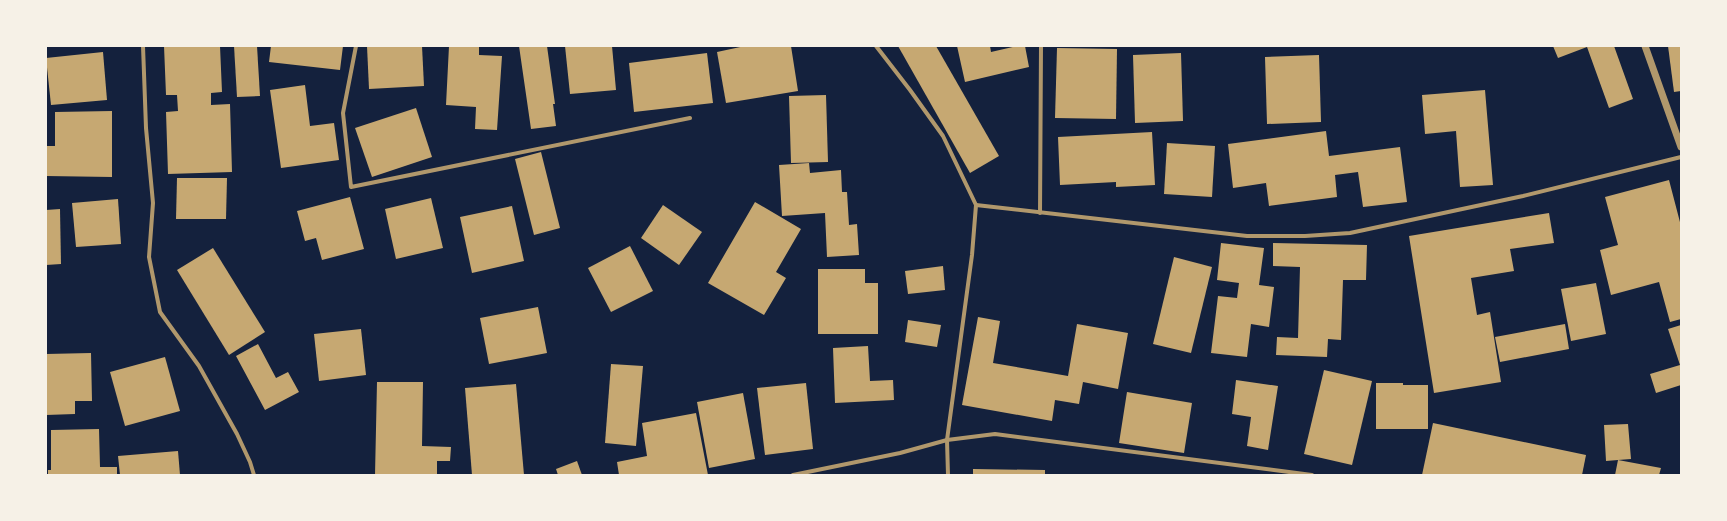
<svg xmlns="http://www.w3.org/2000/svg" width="1727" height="521" font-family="Overpass,sans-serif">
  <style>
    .building { fill: #c6a872 }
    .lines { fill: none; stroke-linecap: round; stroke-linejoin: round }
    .minor { stroke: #b1986c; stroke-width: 4 }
    .tertiary { stroke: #b1986c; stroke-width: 7 }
  </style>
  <rect width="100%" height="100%" fill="#14213d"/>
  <g class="building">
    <polygon points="164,46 220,46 222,92 211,93 211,105 230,104 232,172 168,174 166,112 178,111 177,95 166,95"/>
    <polygon points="234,46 257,46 260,96 237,97"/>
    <polygon points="271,46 343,46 340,70 269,62"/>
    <polygon points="367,46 422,46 424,86 369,89"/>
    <polygon points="449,46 479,46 479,55 502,56 497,130 475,129 476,107 446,105"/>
    <polygon points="519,46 547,46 555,104 553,104 556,126 531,129"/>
    <polygon points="565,46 612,46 616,90 570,94"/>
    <polygon points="745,46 791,46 798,91 726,103 717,52"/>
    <polygon points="898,46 936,46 999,156 970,173"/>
    <polygon points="957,46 990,46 991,52 1017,46 1025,46 1029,67 965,82"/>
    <polygon points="1553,46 1614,46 1633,99 1609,108 1587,47 1558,58"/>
    <polygon points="1668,46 1681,46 1681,91 1674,92"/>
    <polygon points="1057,48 1117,49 1116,119 1055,118"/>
    <polygon points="103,52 107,100 51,105 46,58"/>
    <polygon points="707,53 713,103 634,112 629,63"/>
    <polygon points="1181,53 1183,121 1135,123 1133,55"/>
    <polygon points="1319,55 1321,122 1267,124 1265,57"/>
    <polygon points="305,85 310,126 334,123 339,160 281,168 270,90"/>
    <polygon points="1485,90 1493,185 1460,187 1456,131 1425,134 1422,95"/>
    <polygon points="826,95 828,162 791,163 789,96"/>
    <polygon points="416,108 432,157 372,177 355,128"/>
    <polygon points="112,111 112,177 46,176 46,146 55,146 55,112"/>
    <polygon points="1326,131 1329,156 1400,147 1407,202 1363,207 1358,172 1335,175 1337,197 1269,206 1266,183 1233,188 1228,144"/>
    <polygon points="1152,132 1155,185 1116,187 1116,182 1060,185 1058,137"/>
    <polygon points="1167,143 1215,146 1212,197 1164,194"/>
    <polygon points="541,152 560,228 534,235 515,159"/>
    <polygon points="809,163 810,173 841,170 842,192 847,192 849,225 857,224 859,255 827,257 825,213 782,216 779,165"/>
    <polygon points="177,178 227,178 226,219 176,219"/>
    <polygon points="1669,180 1681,226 1681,319 1670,322 1659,282 1611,295 1600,250 1618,245 1605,197"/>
    <polygon points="350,197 364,249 322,260 316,238 305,241 297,211"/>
    <polygon points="431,198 443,248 396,259 385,209"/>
    <polygon points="118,199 121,244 76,247 72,203"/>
    <polygon points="755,202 801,229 776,272 786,278 764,315 708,283"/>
    <polygon points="663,205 702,232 679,265 641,238"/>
    <polygon points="512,206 524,261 472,273 460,217"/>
    <polygon points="60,209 61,264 46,265 46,210"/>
    <polygon points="1549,213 1554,243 1510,249 1514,271 1471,278 1477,315 1490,312 1501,382 1434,393 1409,236"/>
    <polygon points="1221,243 1264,248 1259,285 1274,287 1269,327 1251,324 1247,357 1211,353 1218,296 1237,298 1239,283 1217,280"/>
    <polygon points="1273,243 1367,245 1366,280 1343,280 1341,340 1328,339 1327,357 1276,355 1277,337 1298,338 1300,267 1273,266"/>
    <polygon points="630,246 653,291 611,312 588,268"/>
    <polygon points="213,248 265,332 229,355 177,270"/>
    <polygon points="1174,257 1212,267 1191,353 1153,344"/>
    <polygon points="943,266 945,290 908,294 905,271"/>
    <polygon points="818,269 865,269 865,283 878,283 878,334 818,334"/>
    <polygon points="1596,283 1606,334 1571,341 1561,289"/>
    <polygon points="538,307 547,353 489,364 480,318"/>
    <polygon points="978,317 1000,321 993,363 1068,376 1077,324 1128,333 1118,389 1083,382 1079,404 1055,400 1052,421 962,405"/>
    <polygon points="908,320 941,325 937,347 905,342"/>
    <polygon points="1565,324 1569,349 1500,362 1495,337"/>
    <polygon points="1681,325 1681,385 1656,393 1650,374 1680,365 1668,329"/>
    <polygon points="361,329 366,375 319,381 314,334"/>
    <polygon points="258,344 276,378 288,372 299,392 265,410 236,356"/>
    <polygon points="868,346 870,381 893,380 894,400 835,403 833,348"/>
    <polygon points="91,353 92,401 75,401 75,414 46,415 46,354"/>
    <polygon points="165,357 180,411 125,426 110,372"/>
    <polygon points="611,364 643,366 636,446 605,443"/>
    <polygon points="1324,370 1372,381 1352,465 1304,454"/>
    <polygon points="1236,380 1278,386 1268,450 1247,446 1251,417 1232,414"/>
    <polygon points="377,382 423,382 422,446 451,447 450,461 437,461 437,475 375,475"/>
    <polygon points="806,383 813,449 765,455 757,388"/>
    <polygon points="1376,383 1403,383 1403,385 1428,385 1428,429 1376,429"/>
    <polygon points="516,384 524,475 472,475 465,388"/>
    <polygon points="1127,392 1192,403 1184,453 1119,443"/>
    <polygon points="743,393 755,459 709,468 697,402"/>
    <polygon points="696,413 708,475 619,475 617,462 647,456 642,423"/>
    <polygon points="1433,423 1586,455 1582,475 1422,475"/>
    <polygon points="1628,424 1631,459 1618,460 1661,468 1659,475 1615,475 1618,460 1606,461 1604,425"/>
    <polygon points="99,429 100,467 117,467 117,475 48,475 48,470 51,470 51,430"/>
    <polygon points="178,451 180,475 120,475 118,456"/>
    <polygon points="577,461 582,475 558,475 556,469"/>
    <polygon points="973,469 1045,470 1045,475 973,475"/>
  </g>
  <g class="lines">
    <g class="minor">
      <polyline points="143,46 146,128 153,203 149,257 160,312 199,366 237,434 250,462 254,475"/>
      <polyline points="356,46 343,113 351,187 690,118"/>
      <polyline points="876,46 910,90 943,136 976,205 972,255 947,440 948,475"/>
      <polyline points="976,205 1247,236 1305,236 1350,233 1523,196 1681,157"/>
      <polyline points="1040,213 1041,46"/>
      <polyline points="793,475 900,453 947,440 995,434 1312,475"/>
    </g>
    <polyline class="tertiary" points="1645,46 1681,147"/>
  </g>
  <rect width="1727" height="521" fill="none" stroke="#f6f1e7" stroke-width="94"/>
</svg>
